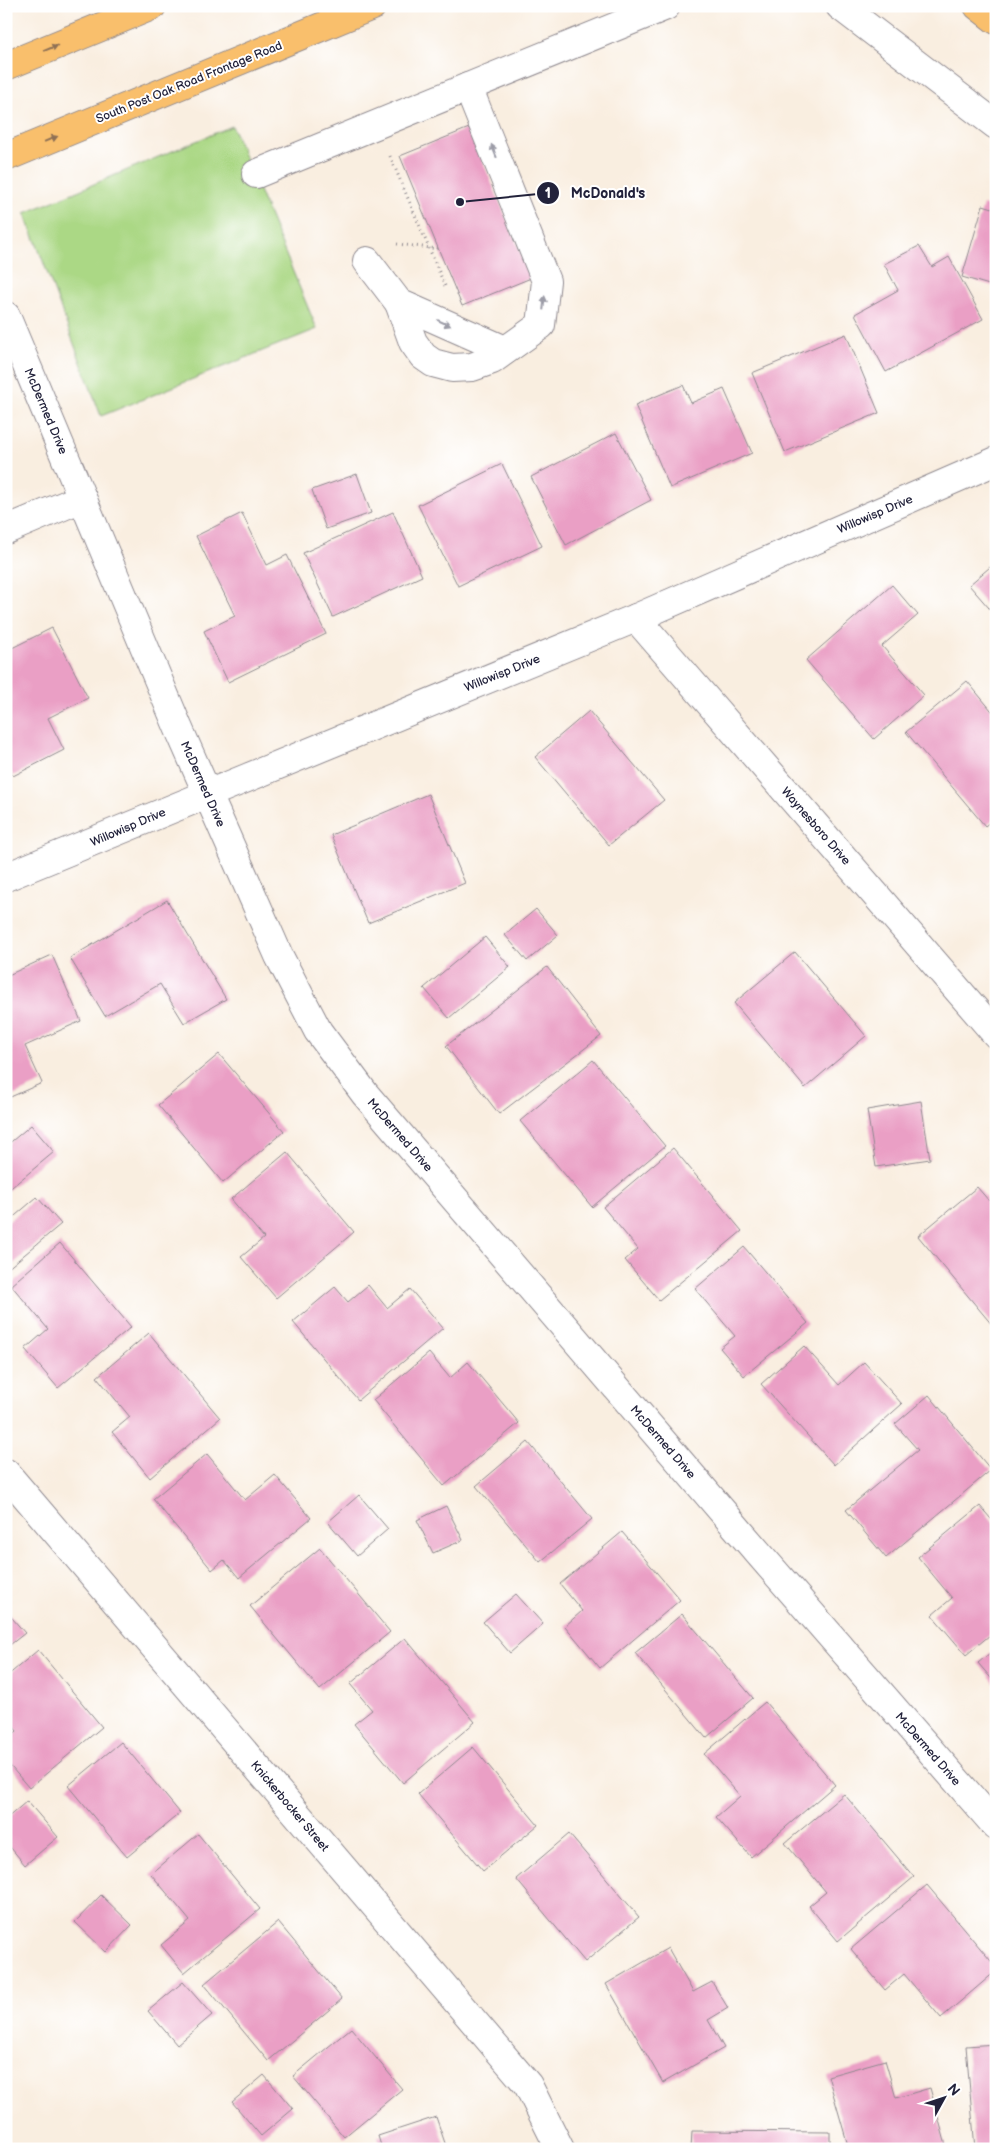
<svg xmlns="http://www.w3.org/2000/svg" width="1002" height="2155" font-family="'Balsamiq Sans',sans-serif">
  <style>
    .green { fill: #abd885; stroke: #667d60 }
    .building { fill: #ea9fc5 }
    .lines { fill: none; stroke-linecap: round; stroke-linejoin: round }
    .minor-casing { stroke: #8e888e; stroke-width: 30 }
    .major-casing { stroke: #8e888e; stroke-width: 30 }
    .highway-casing { stroke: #8e888e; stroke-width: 30 }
    .path { stroke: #8e888e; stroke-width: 3; stroke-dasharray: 1 4; stroke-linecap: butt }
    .minor { stroke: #fff; stroke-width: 28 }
    .major { stroke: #f9bf6c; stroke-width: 28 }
    .highway { stroke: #f9bf6c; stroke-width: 28 }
    .oneway { fill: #8e7054 }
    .oneway2 { fill: #9c9ca7 }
    .labels { text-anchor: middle; stroke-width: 4; stroke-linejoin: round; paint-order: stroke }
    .street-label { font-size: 12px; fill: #22223b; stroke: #fff }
    .leader { fill: none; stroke: #22223b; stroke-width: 2 }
    .callout-dot { fill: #22223b; stroke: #fff; stroke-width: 2 }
    .mark-label { font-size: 15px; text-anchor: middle; font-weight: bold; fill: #fff }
    .callout-label { font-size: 14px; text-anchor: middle; font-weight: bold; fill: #22223b; stroke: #fff; stroke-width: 4; stroke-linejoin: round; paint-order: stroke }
  </style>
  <rect width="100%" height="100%" fill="#fff"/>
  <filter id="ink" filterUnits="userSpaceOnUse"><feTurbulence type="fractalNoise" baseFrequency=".02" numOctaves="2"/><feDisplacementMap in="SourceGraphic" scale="10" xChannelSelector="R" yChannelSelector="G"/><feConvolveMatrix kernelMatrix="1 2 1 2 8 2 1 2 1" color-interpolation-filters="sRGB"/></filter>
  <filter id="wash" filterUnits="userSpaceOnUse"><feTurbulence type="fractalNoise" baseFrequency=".0096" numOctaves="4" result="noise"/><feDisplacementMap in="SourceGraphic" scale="20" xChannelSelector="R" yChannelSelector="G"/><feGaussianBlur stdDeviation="1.12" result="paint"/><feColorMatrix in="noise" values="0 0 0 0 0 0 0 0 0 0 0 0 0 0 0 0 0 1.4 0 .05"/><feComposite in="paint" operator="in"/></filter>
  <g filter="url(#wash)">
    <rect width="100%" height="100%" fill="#f9eee0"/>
    <polygon class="green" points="232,126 317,329 101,416 25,213"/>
    <g id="blocks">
      <g class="building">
        <polygon points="469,128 531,278 462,306 400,156"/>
        <polygon points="983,205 996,209 996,287 962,277"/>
        <polygon points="919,246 932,267 949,257 983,319 886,372 855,314 898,290 884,264"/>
        <polygon points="846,334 879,413 785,452 752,373"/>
        <polygon points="683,385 691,403 724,389 752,453 670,488 635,405"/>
        <polygon points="616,433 651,500 566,545 531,477"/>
        <polygon points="502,464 542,546 458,586 418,505"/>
        <polygon points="357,474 371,513 326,529 312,490"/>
        <polygon points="393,512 422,576 333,617 303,553"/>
        <polygon points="242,513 267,565 287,555 326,634 228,682 204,631 235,616 196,536"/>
        <polygon points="996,562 996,616 969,585"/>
        <polygon points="892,585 918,615 882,646 924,695 874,739 806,660"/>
        <polygon points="52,628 88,698 48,718 64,750 13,776 6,764 6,651"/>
        <polygon points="967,681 996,716 996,817 985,826 906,732"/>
        <polygon points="589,711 664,800 609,845 535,757"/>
        <polygon points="428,794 465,883 368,923 331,835"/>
        <polygon points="167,900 226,999 184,1023 160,984 105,1016 70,958"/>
        <polygon points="536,909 558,935 527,961 505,935"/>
        <polygon points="485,937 510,967 449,1018 424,988"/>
        <polygon points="795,952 866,1036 805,1088 734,1003"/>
        <polygon points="52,955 81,1021 25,1046 42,1083 6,1099 6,976"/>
        <polygon points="547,967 601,1036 499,1114 446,1046"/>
        <polygon points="219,1054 284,1131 223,1183 158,1105"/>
        <polygon points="593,1060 665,1146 592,1207 520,1121"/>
        <polygon points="921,1101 930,1159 876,1167 867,1110"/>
        <polygon points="31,1125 54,1152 6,1192 6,1146"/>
        <polygon points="673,1148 742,1231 659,1300 625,1260 638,1249 603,1207"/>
        <polygon points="287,1152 354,1232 276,1298 241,1257 264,1238 231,1199"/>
        <polygon points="977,1187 996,1209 996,1324 993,1326 918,1236"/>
        <polygon points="37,1197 61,1224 6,1270 6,1217 9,1221"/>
        <polygon points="60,1243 131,1327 58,1388 25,1349 48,1329 11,1285"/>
        <polygon points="744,1247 808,1323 744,1376 720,1348 735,1336 695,1289"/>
        <polygon points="368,1285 387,1308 410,1289 443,1328 358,1400 293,1322 335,1287 348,1302"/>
        <polygon points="149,1333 220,1418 150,1478 112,1432 130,1417 97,1377"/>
        <polygon points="804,1346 839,1385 864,1362 902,1404 834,1465 761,1384"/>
        <polygon points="429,1353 450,1378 468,1362 519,1423 444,1486 373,1400"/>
        <polygon points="929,1395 991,1470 886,1558 846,1510 918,1450 895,1424"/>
        <polygon points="528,1442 592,1519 540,1562 476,1486"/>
        <polygon points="207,1454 245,1500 275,1475 311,1518 239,1578 224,1560 212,1570 153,1499"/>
        <polygon points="359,1495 388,1529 357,1556 328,1522"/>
        <polygon points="446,1506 463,1540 433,1553 417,1520"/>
        <polygon points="980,1506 996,1525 996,1630 966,1655 932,1615 952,1598 918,1557"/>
        <polygon points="622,1532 680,1600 600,1668 565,1626 582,1611 560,1584"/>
        <polygon points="320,1548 390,1632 320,1690 250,1606"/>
        <polygon points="516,1594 543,1624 510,1653 483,1622"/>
        <polygon points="6,1611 25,1633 6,1648"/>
        <polygon points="682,1614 753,1698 706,1738 635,1653"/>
        <polygon points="405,1638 475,1722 403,1783 354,1724 372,1710 350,1684"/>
        <polygon points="996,1648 996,1684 978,1663"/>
        <polygon points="38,1650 102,1727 29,1788 6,1761 6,1740 17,1731 6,1718 6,1677"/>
        <polygon points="765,1702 835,1785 751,1857 716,1817 740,1796 704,1754"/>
        <polygon points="121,1742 180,1813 127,1857 68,1786"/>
        <polygon points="473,1747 538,1825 483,1871 418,1794"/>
        <polygon points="844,1794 914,1877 838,1941 809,1906 826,1892 785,1843"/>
        <polygon points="27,1801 58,1837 25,1865 6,1842 6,1819"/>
        <polygon points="198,1834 260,1909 184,1973 161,1945 190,1921 151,1874"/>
        <polygon points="569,1834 639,1917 585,1962 516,1879"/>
        <polygon points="927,1885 996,1967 996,1971 941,2018 904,1974 885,1990 851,1949"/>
        <polygon points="101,1895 132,1925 106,1952 75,1922"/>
        <polygon points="278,1922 342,1999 268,2061 204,1984"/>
        <polygon points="668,1948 693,1992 712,1982 728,2008 708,2020 724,2048 663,2083 606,1984"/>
        <polygon points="183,1982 212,2015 177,2045 148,2011"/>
        <polygon points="351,2028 402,2089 344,2137 293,2076"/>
        <polygon points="996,2044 996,2149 975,2149 966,2046"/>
        <polygon points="885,2060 896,2098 930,2088 947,2149 849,2149 828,2076"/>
        <polygon points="264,2075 293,2109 261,2136 232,2102"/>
        <polygon points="436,2117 447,2149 382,2149 378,2136"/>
        <polygon points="692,2131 830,2132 830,2149 691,2149"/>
      </g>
    </g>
  </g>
  <g filter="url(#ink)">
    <use href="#blocks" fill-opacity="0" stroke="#8e888e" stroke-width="1"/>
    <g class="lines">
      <defs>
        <g id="minor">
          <polyline points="840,6 996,125"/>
          <polyline points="256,174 666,6"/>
          <polyline points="367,261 399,303 505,350"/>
          <polyline points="399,303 413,342 423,356 433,363 452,368 472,367 492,360 541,325 546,281 468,87"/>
          <polyline points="6,316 178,727 279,956 318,1031 365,1094 741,1533 996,1826"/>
          <polyline points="6,530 82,498"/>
          <polyline points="636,618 996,1034"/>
          <polyline points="6,877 636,618 996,461"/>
          <polyline points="6,1473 528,2085 560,2149"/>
        </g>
        <g id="major">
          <polyline points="978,6 996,20"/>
          <polyline points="6,157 372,6"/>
        </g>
        <polyline id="highway" points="6,66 152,6"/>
      </defs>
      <use href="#minor" class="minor-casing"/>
      <use href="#major" class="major-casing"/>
      <use href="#highway" class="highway-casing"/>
      <g class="path">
        <polyline points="390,156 445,286"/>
        <polyline points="397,244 439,249"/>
      </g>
      <use href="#minor" class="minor"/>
      <use href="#major" class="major"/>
      <use href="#highway" class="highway"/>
    </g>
    <defs><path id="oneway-solid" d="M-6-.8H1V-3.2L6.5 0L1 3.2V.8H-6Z" transform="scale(1.25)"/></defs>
    <g class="oneway">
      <use href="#oneway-solid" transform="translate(51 48) rotate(-22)"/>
      <use href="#oneway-solid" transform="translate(51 139) rotate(-22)"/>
    </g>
    <g class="oneway2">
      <use href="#oneway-solid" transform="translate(494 151) rotate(-112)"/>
      <use href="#oneway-solid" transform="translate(544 303) rotate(-84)"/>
      <use href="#oneway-solid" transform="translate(444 323) rotate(24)"/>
    </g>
  </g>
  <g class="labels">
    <g class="street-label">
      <text transform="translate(189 82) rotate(-22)" y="4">South Post Oak Road Frontage Road</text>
      <text transform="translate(46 411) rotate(67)" y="4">McDermed Drive</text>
      <text transform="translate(875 514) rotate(-23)" y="4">Willowisp Drive</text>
      <text transform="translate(502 673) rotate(-22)" y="4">Willowisp Drive</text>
      <text transform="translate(203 784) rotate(66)" y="4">McDermed Drive</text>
      <text transform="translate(816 826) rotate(49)" y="4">Waynesboro Drive</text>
      <text transform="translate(128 827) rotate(-23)" y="4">Willowisp Drive</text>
      <text transform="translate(400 1135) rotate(49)" y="4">McDermed Drive</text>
      <text transform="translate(663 1442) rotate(49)" y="4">McDermed Drive</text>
      <text transform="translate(928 1749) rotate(49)" y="4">McDermed Drive</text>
      <text transform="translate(290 1806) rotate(50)" y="4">Knickerbocker Street</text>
    </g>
  </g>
  <path class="leader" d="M460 202L548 193"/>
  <g class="callout-dot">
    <circle cx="460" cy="202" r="5"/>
    <circle cx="548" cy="193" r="12"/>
  </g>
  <g class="mark-label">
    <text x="548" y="198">1</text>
  </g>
  <g class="callout-label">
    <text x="608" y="198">McDonald's</text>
  </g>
  <rect width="1002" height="2155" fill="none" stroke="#fff" stroke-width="25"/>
  <g transform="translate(944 2098) rotate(50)" stroke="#ffffff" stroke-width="4" paint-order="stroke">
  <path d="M0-4L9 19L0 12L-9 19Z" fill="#22223b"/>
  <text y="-8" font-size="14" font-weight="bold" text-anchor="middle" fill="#22223b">N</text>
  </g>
</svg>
